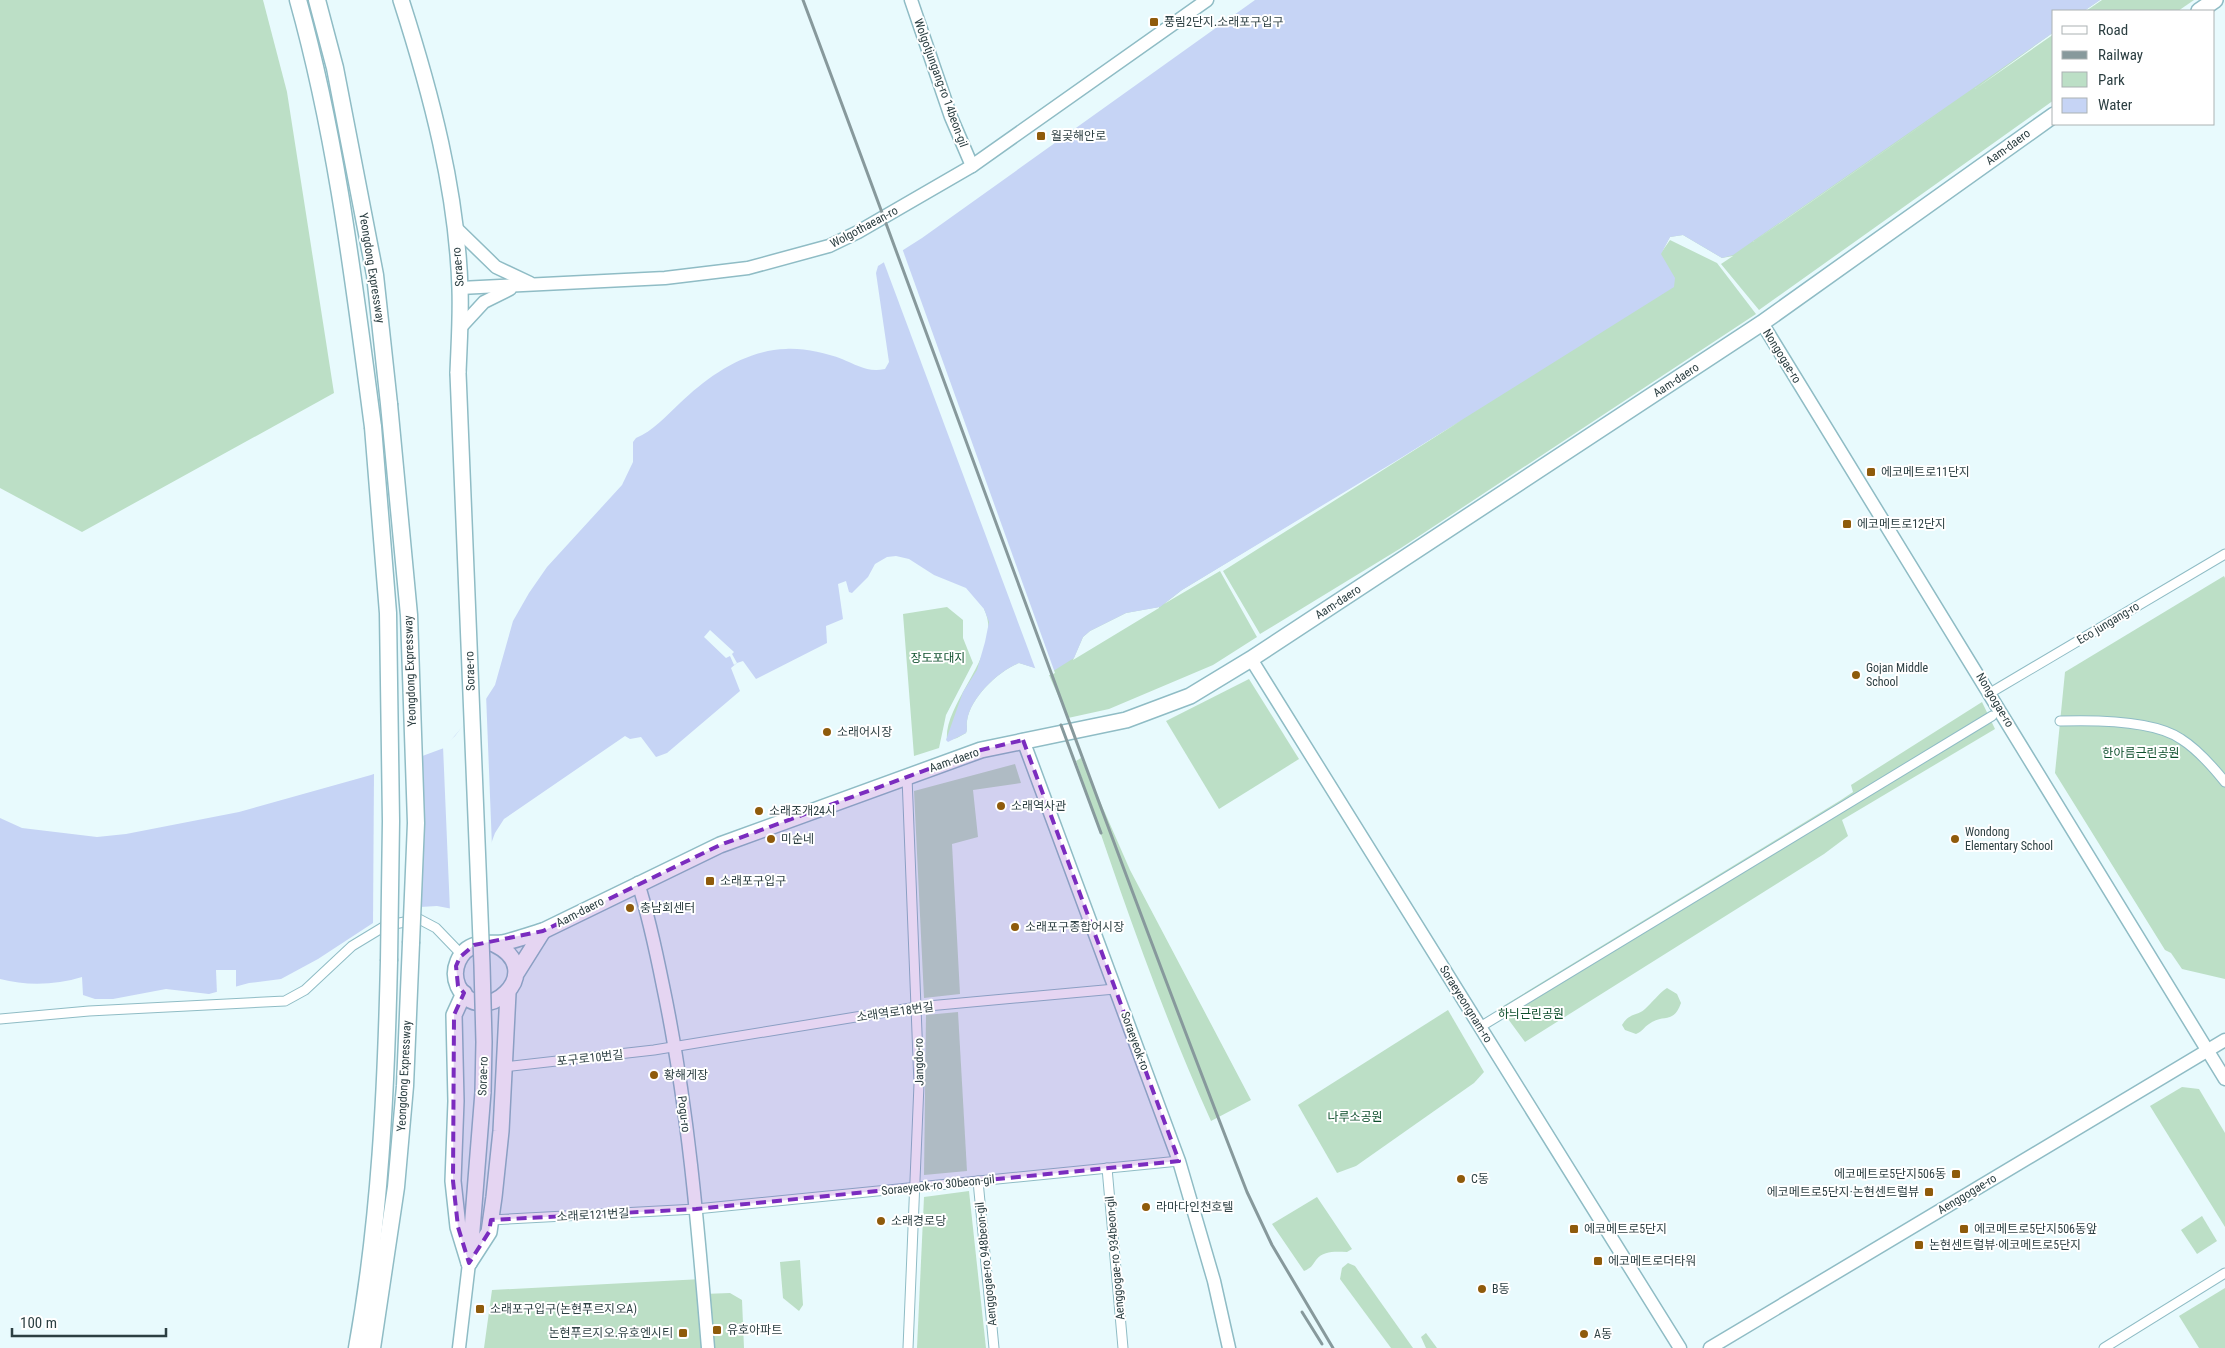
<svg xmlns="http://www.w3.org/2000/svg" width="2225" height="1348" font-family="'Roboto Condensed','Noto Sans KR',sans-serif">
  <style>
    .green { fill: #bcdfc6; fill-rule: evenodd }
    .water { fill: #c6d4f5 }
    .pier { fill: #e8fafd }
    .lines { fill: none; stroke-linecap: round; stroke-linejoin: round }
    .street-casing { stroke: #8fbcc5; stroke-width: 11 }
    .secondary-casing { stroke: #8fbcc5; stroke-width: 15 }
    .primary-casing { stroke: #8fbcc5; stroke-width: 18 }
    .highway-casing { stroke: #8fbcc5; stroke-width: 19 }
    .street { stroke: #fff; stroke-width: 9 }
    .secondary { stroke: #fff; stroke-width: 12 }
    .primary { stroke: #fff; stroke-width: 15 }
    .highway { stroke: #fff; stroke-width: 16 }
    .rail { stroke: #87999c; stroke-width: 3 }
    .primary-bridge-casing { stroke: #8fbcc5; stroke-width: 18; stroke-linecap: butt }
    .highway-bridge-casing { stroke: #8fbcc5; stroke-width: 19; stroke-linecap: butt }
    .primary-bridge { stroke: #fff; stroke-width: 15 }
    .highway-bridge { stroke: #fff; stroke-width: 16 }
    .marked { fill: #7b2cbf; fill-opacity: 0.2; stroke: #7b2cbf; stroke-width: 4; stroke-dasharray: 10 6; stroke-linejoin: round }
    .poi-dot { fill: #8f5b0b; stroke: #fff; stroke-width: 2 }
    .labels { text-anchor: middle; stroke-width: 4; stroke-linejoin: round; paint-order: stroke }
    .poi-label { font-size: 12px; fill: #2c3f42; stroke: #fff; text-anchor: start }
    .street-label { font-size: 12px; fill: #2c3f42; stroke: #fff }
    .park-label { font-size: 12px; fill: #0c4e2b; stroke: #fff }
  </style>
  <rect width="100%" height="100%" fill="#e8fafd"/>
  <g class="green">
    <polygon points="0,0 263,0 287,92 334,393 82,532 0,488"/>
    <path d="M1934,0H2100L2084,11H2054V32L1975,89L2054,34V100L1759,310L1721,264L1733,256L1722,258L1683,235L1670,237L1661,253L1670,240L1717,263L1756,314L1401,548L1260,634L1223,571L1462,420L1182,590L1164,604L1220,571L1257,637L1213,665L1109,709L1068,718L1049,675L1052,673L1019,663C998,671 970,698 967,721C966,726 968,728 966,733L957,738L947,741C943,702 1005,651 984,609ZM1957,101L1753,242L1780,223ZM1159,607V608L1073,660L1083,637L1090,631L1126,613Z"/>
    <polygon points="2102,0 2194,0 2178,11 2086,11"/>
    <polygon points="2224,576 2225,578 2225,979 2182,969 2171,953 2165,950 2055,773 2065,672"/>
    <polygon points="947,607 963,620 963,638 973,663 946,715 939,748 914,756 903,614"/>
    <polygon points="1249,679 1299,759 1219,809 1166,721"/>
    <polygon points="1982,702 1995,729 1842,820 1848,836 1824,854 1525,1042 1500,1008 1841,800 1853,792 1851,785"/>
    <path d="M1081,758L1130,870L1251,1100L1211,1121C1158,1004 1117,882 1076,761Z"/>
    <polygon points="1015,764 1021,783 973,790 978,837 952,844 960,994 924,998 914,791"/>
    <path d="M1667,988L1677,994L1681,1003C1673,1025 1664,1013 1649,1024C1644,1027 1642,1032 1636,1034L1625,1030L1622,1025C1630,1012 1636,1017 1645,1009C1653,1002 1658,994 1667,988Z"/>
    <polygon points="1448,1010 1484,1072 1474,1083 1356,1166 1337,1173 1298,1105"/>
    <polygon points="958,1012 967,1171 924,1175 926,1015"/>
    <polygon points="2182,1087 2199,1089 2225,1133 2225,1227 2150,1106"/>
    <polygon points="969,1191 986,1348 917,1348 924,1197"/>
    <path d="M1317,1197L1352,1249L1347,1252C1336,1252 1324,1250 1316,1260C1312,1266 1311,1268 1304,1271L1272,1224Z"/>
    <polygon points="2202,1216 2217,1241 2197,1254 2181,1230"/>
    <polygon points="800,1260 803,1305 799,1311 783,1298 780,1262"/>
    <polygon points="1348,1263 1355,1266 1413,1348 1391,1348 1340,1279 1342,1268"/>
    <polygon points="702,1279 703,1294 730,1293 742,1300 744,1348 484,1348 492,1290"/>
    <polygon points="2225,1288 2225,1348 2199,1348 2179,1316"/>
    <polygon points="1426,1333 1437,1348 1426,1348 1421,1337"/>
  </g>
  <path class="water" d="M1255,0H2100L2084,11H2054V32L1733,255L1722,258L1683,235L1670,237L1661,254L1675,278L1674,287L1396,461L1182,590L1160,607L1126,613L1090,631L1083,637L1074,658L1050,673L1019,663C998,671 970,698 967,721C966,726 968,728 966,733L948,742L946,740L963,692L977,670L985,642L989,622L984,609L966,588L934,575L909,559L896,556L887,557L875,564L868,577L852,593L849,592L846,581L838,584L843,619L826,626L827,643L756,679L743,661L737,663L731,668L740,691L667,753L656,757L641,737L630,739L625,736L504,819L495,833L470,901L453,909L437,906L420,907L373,923L318,959L281,979L249,983L209,994L166,989L113,999H95L83,995L82,977C56,985 27,986 0,979V818L22,828L97,837L126,834L239,812L371,775L444,748L484,702L495,685L513,621L529,593L547,567L622,485L633,462V442L636,438C653,431 666,416 680,403C708,376 745,350 786,349C804,348 825,353 842,359C857,365 868,373 885,369L889,362L876,273L878,266L922,238Z"/>
  <g class="pier">
    <polygon points="902,248 1055,673 1051,675 1037,673 883,260"/>
    <polygon points="710,630 734,652 732,654 737,663 734,665 730,656 726,658 704,637"/>
    <polygon points="486,694 492,847 472,902 462,911 450,911 443,746 455,736"/>
    <polygon points="422,755 422,909 373,926 374,772"/>
    <polygon points="216,970 236,970 236,989 217,994"/>
  </g>
  <g class="lines">
    <defs>
      <g id="street">
        <polyline points="1990,693 2225,554"/>
        <path d="M2060,721C2093,720 2154,720 2181,739C2197,749 2213,767 2225,782"/>
        <polyline points="907,777 919,1084 908,1348"/>
        <polyline points="0,1019 89,1011 285,1001 305,990 352,946 385,926 419,919 436,928 462,955"/>
        <polyline points="1480,1027 1992,716"/>
        <polyline points="504,1067 654,1050 917,1007 1115,989"/>
        <polyline points="1107,1168 1123,1348"/>
        <polyline points="978,1181 994,1348"/>
        <polyline points="491,1220 696,1209 1179,1161"/>
        <polyline points="2104,1348 2225,1273"/>
      </g>
      <g id="secondary">
        <polyline points="911,0 951,117 972,166"/>
        <polyline points="455,227 496,267 530,283"/>
        <polyline points="460,288 665,278 748,268 829,246 858,232 972,166 1207,0"/>
        <polyline points="1762,323 2225,1079"/>
        <polyline points="460,328 484,302 510,289"/>
        <polyline points="1251,659 1680,1348"/>
        <polyline points="1023,740 1179,1161 1214,1281 1229,1348"/>
        <path d="M638,883C649,917 656,951 663,986C688,1105 698,1227 708,1348"/>
        <polyline points="459,1348 469,1263"/>
        <polyline points="1710,1348 2225,1040"/>
      </g>
      <g id="primary">
        <path d="M401,0C431,93 457,191 460,289C461,317 459,345 458,373"/>
        <polyline points="2199,11 2215,0"/>
        <polyline points="543,931 720,845 981,750 1126,720 1190,696 1251,659 1762,323 2054,115"/>
        <path d="M494,944C551,971 481,1033 458,986C451,970 459,950 476,945C484,942 493,944 502,943C516,940 529,935 543,931L516,974"/>
        <polyline points="464,993 454,1015 456,1101 453,1181 458,1227 469,1263"/>
        <polyline points="470,1255 483,1092"/>
        <polyline points="469,1263 489,1232 494,1197 501,1131 508,993"/>
      </g>
      <g id="highway">
        <path d="M298,0C337,139 354,284 373,427"/>
        <polyline points="317,0 335,68 375,275 389,404"/>
        <path d="M357,1348C380,1220 386,1091 389,961"/>
        <polyline points="372,1348 396,1187 405,1086 411,943"/>
      </g>
    </defs>
    <use href="#street" class="street-casing"/>
    <use href="#secondary" class="secondary-casing"/>
    <use href="#primary" class="primary-casing"/>
    <use href="#highway" class="highway-casing"/>
    <use href="#street" class="street"/>
    <use href="#secondary" class="secondary"/>
    <use href="#primary" class="primary"/>
    <use href="#highway" class="highway"/>
    <g class="rail">
      <path d="M803,0C952,397 1093,797 1247,1192L1272,1245L1333,1348"/>
      <polyline points="1061,725 1101,833"/>
      <polyline points="1302,1312 1322,1344"/>
    </g>
    <defs>
      <polyline id="primary-bridge" points="458,373 482,965 484,1042 483,1092"/>
      <g id="highway-bridge">
        <polyline points="389,404 409,615 416,823 411,943"/>
        <polyline points="373,427 388,613 391,821 389,961"/>
      </g>
    </defs>
    <use href="#primary-bridge" class="primary-bridge-casing"/>
    <use href="#highway-bridge" class="highway-bridge-casing"/>
    <use href="#primary-bridge" class="primary-bridge"/>
    <use href="#highway-bridge" class="highway-bridge"/>
  </g>
  <path class="marked" d="M1023,740L1179,1161L696,1209L491,1220L489,1232L469,1263L458,1227L453,1181L454,1015L464,993L458,986L456,966L460,957L474,945L543,931L720,845L981,750Z"/>
  <g class="poi-dot">
    <rect x="1149" y="17" width="10" height="10" rx="2.5"/>
    <rect x="1036" y="131" width="10" height="10" rx="2.5"/>
    <rect x="1866" y="467" width="10" height="10" rx="2.5"/>
    <rect x="1842" y="519" width="10" height="10" rx="2.5"/>
    <circle cx="1856" cy="675" r="5"/>
    <circle cx="827" cy="732" r="5"/>
    <circle cx="1001" cy="806" r="5"/>
    <circle cx="759" cy="811" r="5"/>
    <circle cx="771" cy="839" r="5"/>
    <circle cx="1955" cy="839" r="5"/>
    <rect x="705" y="876" width="10" height="10" rx="2.5"/>
    <circle cx="630" cy="908" r="5"/>
    <circle cx="1015" cy="927" r="5"/>
    <circle cx="654" cy="1075" r="5"/>
    <rect x="1951" y="1169" width="10" height="10" rx="2.5"/>
    <circle cx="1461" cy="1179" r="5"/>
    <rect x="1924" y="1187" width="10" height="10" rx="2.5"/>
    <circle cx="1146" cy="1207" r="5"/>
    <circle cx="881" cy="1221" r="5"/>
    <rect x="1569" y="1224" width="10" height="10" rx="2.5"/>
    <rect x="1959" y="1224" width="10" height="10" rx="2.5"/>
    <rect x="1914" y="1240" width="10" height="10" rx="2.5"/>
    <rect x="1593" y="1256" width="10" height="10" rx="2.5"/>
    <circle cx="1482" cy="1289" r="5"/>
    <rect x="475" y="1304" width="10" height="10" rx="2.5"/>
    <rect x="712" y="1325" width="10" height="10" rx="2.5"/>
    <rect x="678" y="1328" width="10" height="10" rx="2.5"/>
    <circle cx="1584" cy="1334" r="5"/>
  </g>
  <g class="labels">
    <g class="poi-label">
      <text x="1164" y="26">풍림2단지.소래포구입구</text>
      <text x="1051" y="140">월곶해안로</text>
      <text x="1881" y="476">에코메트로11단지</text>
      <text x="1857" y="528">에코메트로12단지</text>
      <text x="1866" y="672">Gojan Middle<tspan x="1866" dy="14">School</tspan></text>
      <text x="837" y="736">소래어시장</text>
      <text x="1011" y="810">소래역사관</text>
      <text x="769" y="815">소래조개24시</text>
      <text x="1965" y="836">Wondong<tspan x="1965" dy="14">Elementary School</tspan></text>
      <text x="781" y="843">미순네</text>
      <text x="720" y="885">소래포구입구</text>
      <text x="640" y="912">충남회센터</text>
      <text x="1025" y="931">소래포구종합어시장</text>
      <text x="664" y="1079">황해게장</text>
      <text x="1946" y="1178" text-anchor="end">에코메트로5단지506동</text>
      <text x="1471" y="1183">C동</text>
      <text x="1919" y="1196" text-anchor="end">에코메트로5단지·논현센트럴뷰</text>
      <text x="1156" y="1211">라마다인천호텔</text>
      <text x="891" y="1225">소래경로당</text>
      <text x="1584" y="1233">에코메트로5단지</text>
      <text x="1974" y="1233">에코메트로5단지506동앞</text>
      <text x="1929" y="1249">논현센트럴뷰·에코메트로5단지</text>
      <text x="1608" y="1265">에코메트로더타워</text>
      <text x="1492" y="1293">B동</text>
      <text x="490" y="1313">소래포구입구(논현푸르지오A)</text>
      <text x="727" y="1334">유호아파트</text>
      <text x="673" y="1337" text-anchor="end">논현푸르지오.유호엔시티</text>
      <text x="1594" y="1338">A동</text>
    </g>
    <g class="street-label">
      <text transform="translate(941 83) rotate(70)" y="4">Wolgotjungang-ro 14beon-gil</text>
      <text transform="translate(2008 147) rotate(-36)" y="4">Aam-daero</text>
      <text transform="translate(864 227) rotate(-28)" y="4">Wolgothaean-ro</text>
      <text transform="translate(458 267) rotate(-95)" y="4">Sorae-ro</text>
      <text transform="translate(372 268) rotate(81)" y="4">Yeongdong Expressway</text>
      <text transform="translate(1782 356) rotate(58)" y="4">Nongogae-ro</text>
      <text transform="translate(1676 380) rotate(-33)" y="4">Aam-daero</text>
      <text transform="translate(1338 602) rotate(-33)" y="4">Aam-daero</text>
      <text transform="translate(2108 623) rotate(-31)" y="4">Eco jungang-ro</text>
      <text transform="translate(410 671) rotate(-92)" y="4">Yeongdong Expressway</text>
      <text transform="translate(470 671) rotate(-92)" y="4">Sorae-ro</text>
      <text transform="translate(1995 700) rotate(59)" y="4">Nongogae-ro</text>
      <text transform="translate(954 760) rotate(-19)" y="4">Aam-daero</text>
      <text transform="translate(580 912) rotate(-27)" y="4">Aam-daero</text>
      <text transform="translate(1466 1004) rotate(58)" y="4">Soraeyeongnam-ro</text>
      <text transform="translate(895 1012) rotate(-8)" y="4">소래역로18번길</text>
      <text transform="translate(1135 1041) rotate(70)" y="4">Soraeyeok-ro</text>
      <text transform="translate(590 1058) rotate(-6)" y="4">포구로10번길</text>
      <text transform="translate(919 1062) rotate(-91)" y="4">Jangdo-ro</text>
      <text transform="translate(404 1076) rotate(-87)" y="4">Yeongdong Expressway</text>
      <text transform="translate(483 1076) rotate(-88)" y="4">Sorae-ro</text>
      <text transform="translate(684 1114) rotate(83)" y="4">Pogu-ro</text>
      <text transform="translate(938 1185) rotate(-6)" y="4">Soraeyeok-ro 30beon-gil</text>
      <text transform="translate(1967 1194) rotate(-31)" y="4">Aenggogae-ro</text>
      <text transform="translate(593 1215) rotate(-3)" y="4">소래로121번길</text>
      <text transform="translate(1115 1258) rotate(-95)" y="4">Aenggogae-ro 934beon-gil</text>
      <text transform="translate(986 1264) rotate(-96)" y="4">Aenggogae-ro 948beon-gil</text>
    </g>
    <g class="park-label">
      <text x="938" y="662">장도포대지</text>
      <text x="2141" y="757">한아름근린공원</text>
      <text x="1531" y="1018">하늬근린공원</text>
      <text x="1355" y="1121">나루소공원</text>
    </g>
  </g>
  <rect x="2052" y="10" width="162" height="115" fill="#ffffff" stroke="#abb2b3"/>
  <rect x="2062" y="26" width="25" height="8" fill="#ffffff" stroke="#abb2b3"/>
  <text x="2098" y="35" font-size="15" fill="#2c3f42">Road</text>
  <rect x="2062" y="51" width="25" height="8" fill="#87999c" stroke="#abb2b3"/>
  <text x="2098" y="60" font-size="15" fill="#2c3f42">Railway</text>
  <rect x="2062" y="72" width="25" height="15" fill="#bcdfc6" stroke="#abb2b3"/>
  <text x="2098" y="85" font-size="15" fill="#2c3f42">Park</text>
  <rect x="2062" y="98" width="25" height="15" fill="#c6d4f5" stroke="#abb2b3"/>
  <text x="2098" y="110" font-size="15" fill="#2c3f42">Water</text>
  <path d="M12 1328v8h154v-8" fill="none" stroke="#2c3f42" stroke-width="2.5"/>
  <text x="20" y="1328" font-size="15" fill="#2c3f42" stroke="#ffffff" stroke-width="4" paint-order="stroke">100 m</text>
</svg>
